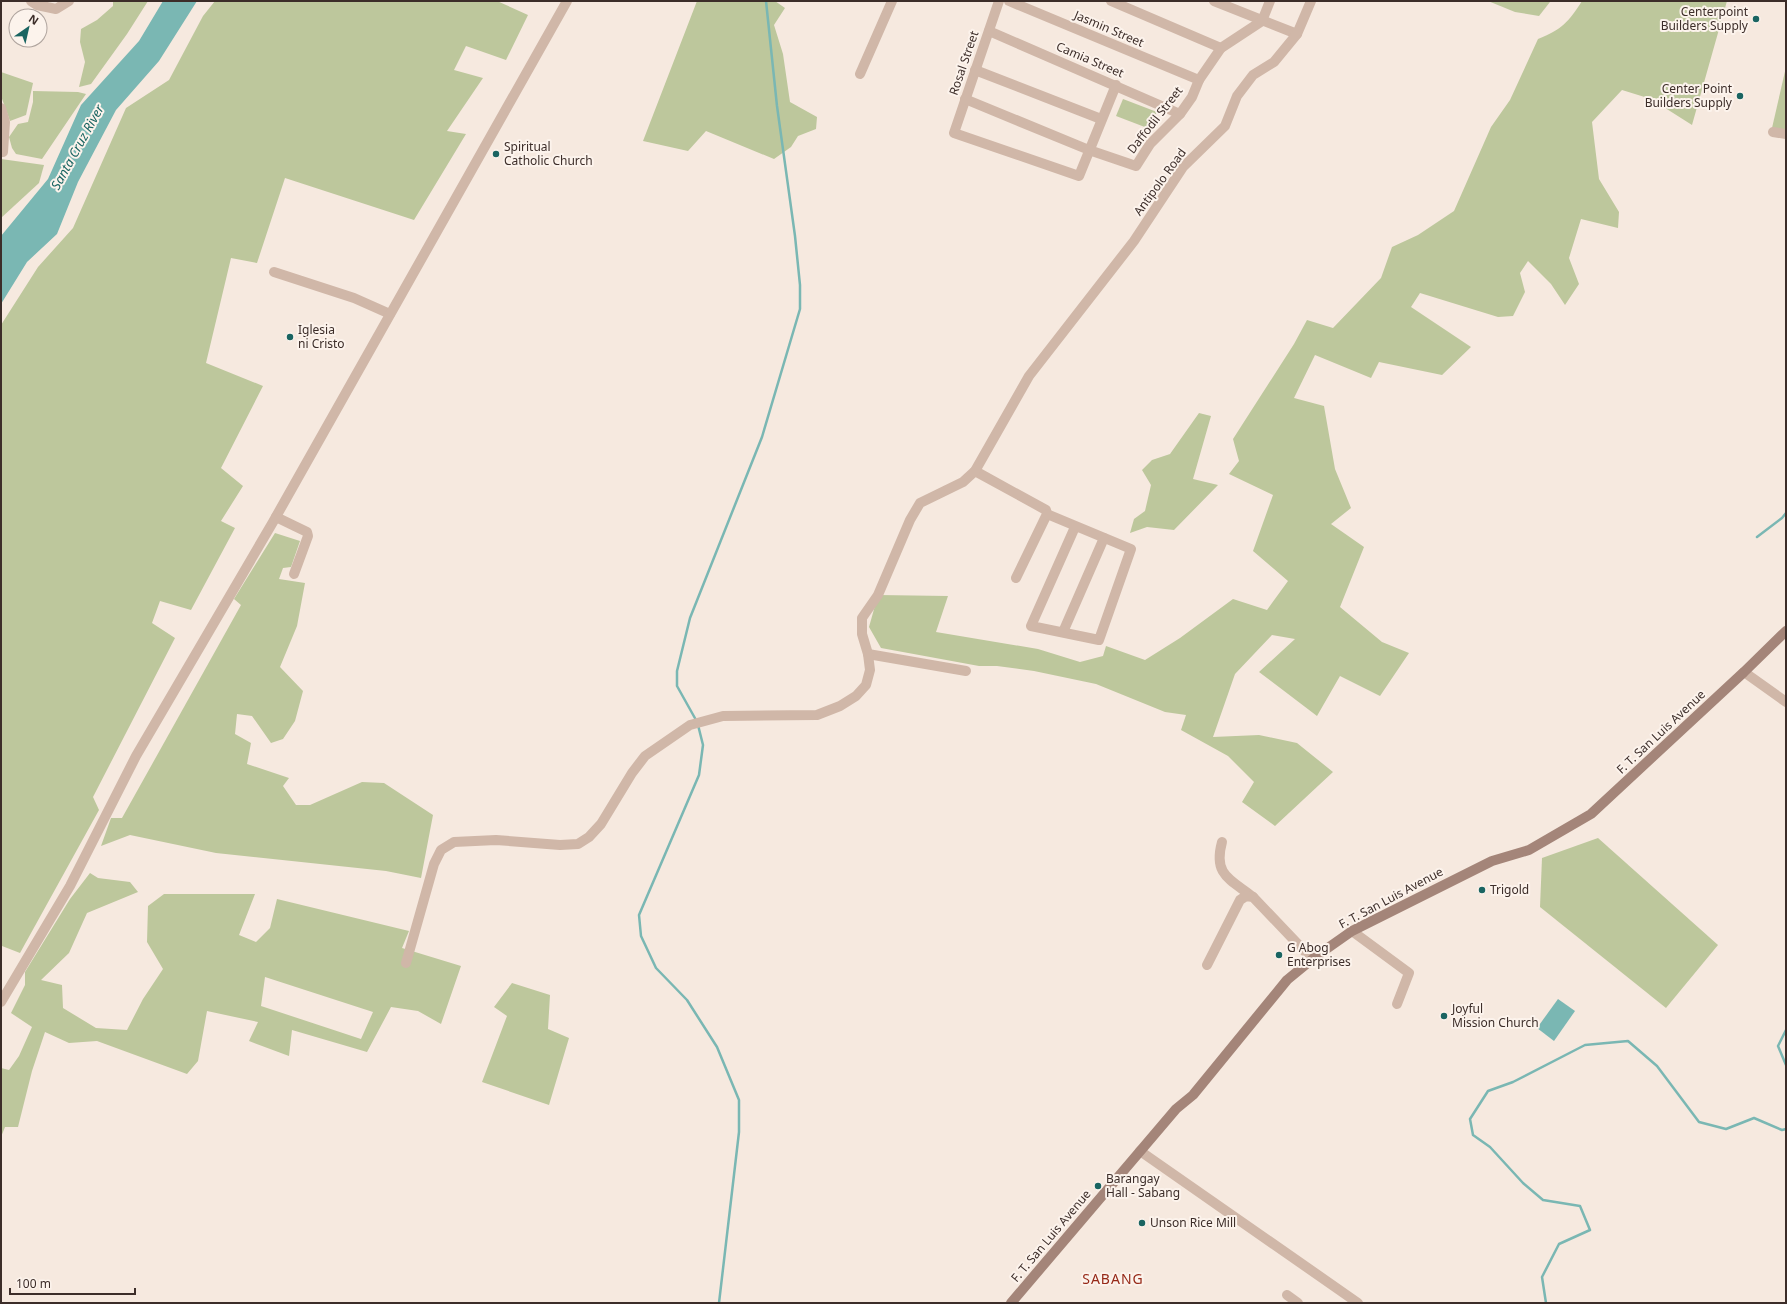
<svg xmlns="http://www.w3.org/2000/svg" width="1787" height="1304" font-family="'Noto Sans',sans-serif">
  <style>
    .green { fill: #bdc79c; fill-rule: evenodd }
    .water { fill: #7ab7b3 }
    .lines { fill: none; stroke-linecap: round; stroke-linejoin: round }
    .stream { stroke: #7ab7b3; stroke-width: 2.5 }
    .minor { stroke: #d0b7a8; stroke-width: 10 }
    .secondary { stroke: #a48579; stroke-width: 10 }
    .poi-dot { fill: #196461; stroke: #fcf3ec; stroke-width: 1.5 }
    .labels { text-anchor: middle; stroke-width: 4; stroke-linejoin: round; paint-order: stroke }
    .poi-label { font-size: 12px; fill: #3c2d29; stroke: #fcf3ec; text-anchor: start }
    .street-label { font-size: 12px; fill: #3c2d29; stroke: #fcf3ec }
    .water-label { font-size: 13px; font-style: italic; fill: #196461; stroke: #fcf3ec }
    .quarter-label { font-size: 14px; letter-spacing: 1px; fill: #962918; stroke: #fcf3ec }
  </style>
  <rect width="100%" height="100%" fill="#f6e9df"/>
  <g class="green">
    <polygon points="113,1 148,1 127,34 91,84 79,87 85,62 80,42 81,29 97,20 113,6"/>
    <polygon points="215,1 497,1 528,15 506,60 466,46 454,70 483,78 447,131 466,134 414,220 285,178 257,263 231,258 206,363 263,386 221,468 243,486 221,521 235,528 191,610 160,601 152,623 175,638 93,797 99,810 20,953 2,946 1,947 1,325 38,267 73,228 126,108 169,80 203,16"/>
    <polygon points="697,1 775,1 785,8 774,25 783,54 790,102 817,117 816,129 798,136 791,147 774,159 706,131 688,151 643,141"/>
    <polygon points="1488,1 1549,1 1550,2 1539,16 1515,12"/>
    <path d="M1582,1H1727L1692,125L1651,99L1622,90L1592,122L1599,179L1619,212L1618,228L1581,219L1569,258L1579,284L1565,305L1551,284L1528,261L1520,273L1525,292L1513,316L1498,317L1420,293L1411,307L1471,347L1442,375L1379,362L1371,378L1315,355L1294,398L1324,406L1335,469L1351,508L1331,524L1364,547L1340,607L1382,642L1409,653L1380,696L1340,676L1317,716L1259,672L1295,639L1272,635L1235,674L1213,737L1259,735L1297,743L1333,772L1275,826L1242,802L1254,782L1228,756L1181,730L1186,715L1165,712L1096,684L1034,671L997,666H979L881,648L869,627L878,595L948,596L936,632L1038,649L1080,662L1103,656L1106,646L1145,660L1180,638L1233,599L1267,610L1288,581L1253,551L1273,495L1229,474L1239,461L1233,439L1294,344L1307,320L1333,328L1381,278L1392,247L1418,235L1454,211L1491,127L1510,100L1538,39C1562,29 1568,23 1582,1Z"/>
    <polygon points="1786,67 1786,130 1772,128"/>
    <polygon points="1,72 33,83 26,115 10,121 1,96"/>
    <polygon points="33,91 78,92 86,94 42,159 16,154 12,148 9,137 18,124 28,122 33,102"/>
    <polygon points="1123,99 1157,112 1150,129 1116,116"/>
    <polygon points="1,159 44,165 39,183 1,218"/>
    <polygon points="1199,413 1211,416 1193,479 1218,485 1174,530 1147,527 1130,533 1134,519 1145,511 1151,485 1142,470 1152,460 1170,454"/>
    <polygon points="275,533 300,541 291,567 283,568 279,579 305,583 297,626 280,667 303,691 295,721 283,739 271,743 252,716 237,714 235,734 251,743 247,764 289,778 283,786 296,805 310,805 362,782 384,783 433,815 421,878 386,871 216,853 130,835 101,846 111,818 122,818 241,605 234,599"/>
    <polygon points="1598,838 1718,945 1666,1008 1540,907 1542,858"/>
    <path d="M90,873L98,878L130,882L138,892L87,913L69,953L41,980L62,985L63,1008L96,1028L127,1030L143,999L163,969L147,942L148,906L164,894H255L239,935L256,942L270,928L277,899L409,931L402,948L461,966L441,1024L418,1011L391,1007L367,1052L292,1030L289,1056L249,1041L258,1022L207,1011L198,1061L187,1074L97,1041L69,1043L45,1032L32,1071L18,1127H5L1,1137V1068L9,1070L19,1056L32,1027L11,1013L25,985V972L70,899ZM265,977L373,1012L361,1039L261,1006Z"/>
    <polygon points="512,983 550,995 548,1029 569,1038 549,1105 482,1082 507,1016 494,1007"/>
  </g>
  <g class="water">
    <polygon points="163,1 197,1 159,61 116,110 78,182 57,234 27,262 1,304 1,236 48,179 81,105 139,41"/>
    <polygon points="1558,999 1575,1011 1554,1041 1537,1028"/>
  </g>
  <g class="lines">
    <g class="stream">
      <polyline points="1757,537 1782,518 1786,513"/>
      <polyline points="696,720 677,686 677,671 690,618 762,437 800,309 800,285 795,236 777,106 766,1"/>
      <polyline points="698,725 703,745 699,775 639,915 641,936 656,968 687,1000 717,1047 739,1100 739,1132 719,1303"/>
      <polyline points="1786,1030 1778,1046 1786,1065"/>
      <polyline points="1546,1303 1542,1277 1559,1244 1590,1230 1580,1206 1543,1200 1523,1183 1490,1147 1473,1135 1470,1119 1488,1091 1513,1082 1585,1045 1628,1041 1657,1066 1699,1122 1726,1129 1754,1118 1782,1130 1786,1129"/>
    </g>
    <g class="minor">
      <polyline points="31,1 37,5 56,9 69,1"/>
      <polyline points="999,1 954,133 1079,176 1116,85"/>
      <polyline points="1009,1 1199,80"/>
      <polyline points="1111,1 1221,48"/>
      <polyline points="1214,1 1297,34"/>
      <polyline points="989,31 1180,114"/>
      <polyline points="975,70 1101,119"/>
      <polyline points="860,74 892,1"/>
      <polyline points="965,99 1089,150 1136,166 1150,144 1180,114 1192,97 1199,80 1221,48 1262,21 1270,1"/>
      <polyline points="1,108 5,122 3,152"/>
      <polyline points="1773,132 1786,134"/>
      <polyline points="274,272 354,298 390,314"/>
      <polyline points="975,471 1046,510 1047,514 1016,578"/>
      <polyline points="1047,514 1131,549 1099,640 1031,626 1075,527"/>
      <polyline points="276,517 307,532 308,536 294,574"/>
      <polyline points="1063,632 1104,538"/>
      <polyline points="868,654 966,671"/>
      <polyline points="1744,672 1786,702"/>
      <path d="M1222,842C1213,875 1230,879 1253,897"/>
      <polyline points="1352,931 1409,973 1397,1004"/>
      <polyline points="406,963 434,864 441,850 454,842 496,840 560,845 578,844 589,837 601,824 632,773 645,756 690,725 723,716 817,715 840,706 856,696 866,685 870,670 868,654 862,634 862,618 878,595 910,520 920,503 963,482 975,471 1029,376 1134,241 1183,167 1225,126 1237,96 1253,75 1274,62 1297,34 1311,1"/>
      <polyline points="1207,965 1240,900 1246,896 1253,897 1312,959"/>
      <polyline points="1,1002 70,886 136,756 273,522 567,1"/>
      <polyline points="1140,1151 1358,1303"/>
      <polyline points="1287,1295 1298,1303"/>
    </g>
    <polyline class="secondary" points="1011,1303 1176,1109 1193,1095 1287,980 1315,957 1352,931 1492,861 1529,850 1591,814 1744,672 1786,631"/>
  </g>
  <g class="poi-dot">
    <circle cx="1756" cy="19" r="4"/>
    <circle cx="1740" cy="96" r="4"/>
    <circle cx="496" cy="154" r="4"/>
    <circle cx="290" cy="337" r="4"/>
    <circle cx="1482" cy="890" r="4"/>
    <circle cx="1279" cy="955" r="4"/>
    <circle cx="1444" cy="1016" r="4"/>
    <circle cx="1098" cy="1186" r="4"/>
    <circle cx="1142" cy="1223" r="4"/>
  </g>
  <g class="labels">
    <g class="poi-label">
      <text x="1748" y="16" text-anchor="end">Centerpoint<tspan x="1748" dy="14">Builders Supply</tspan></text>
      <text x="1732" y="93" text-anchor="end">Center Point<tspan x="1732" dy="14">Builders Supply</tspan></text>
      <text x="504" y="151">Spiritual<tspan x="504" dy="14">Catholic Church</tspan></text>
      <text x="298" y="334">Iglesia<tspan x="298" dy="14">ni Cristo</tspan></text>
      <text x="1490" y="894">Trigold</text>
      <text x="1287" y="952">G Abog<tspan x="1287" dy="14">Enterprises</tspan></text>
      <text x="1452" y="1013">Joyful<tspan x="1452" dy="14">Mission Church</tspan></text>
      <text x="1106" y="1183">Barangay<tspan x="1106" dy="14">Hall - Sabang</tspan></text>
      <text x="1150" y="1227">Unson Rice Mill</text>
    </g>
    <g class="street-label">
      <text transform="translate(1109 29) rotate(23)" y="4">Jasmin Street</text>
      <text transform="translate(1090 60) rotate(23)" y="4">Camia Street</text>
      <text transform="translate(964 63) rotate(-71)" y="4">Rosal Street</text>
      <text transform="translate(1155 120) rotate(-52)" y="4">Daffodil Street</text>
      <text transform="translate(1160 182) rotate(-54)" y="4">Antipolo Road</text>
      <text transform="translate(1661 732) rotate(-43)" y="4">F. T. San Luis Avenue</text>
      <text transform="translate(1391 898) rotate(-28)" y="4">F. T. San Luis Avenue</text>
      <text transform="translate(1051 1236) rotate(-50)" y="4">F. T. San Luis Avenue</text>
    </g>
    <g class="water-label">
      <text transform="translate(77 147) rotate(-61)" y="5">Santa Cruz River</text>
    </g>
    <g class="quarter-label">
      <text x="1113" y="1284">SABANG</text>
    </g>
  </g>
  <rect width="1787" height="1304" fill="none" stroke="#3c2d29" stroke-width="4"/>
  <g transform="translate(28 28) rotate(34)"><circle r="19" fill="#fcf3ec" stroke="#afa49e"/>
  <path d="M0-3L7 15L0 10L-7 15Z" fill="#196461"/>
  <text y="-6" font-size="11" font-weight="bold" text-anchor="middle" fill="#3c2d29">N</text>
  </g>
  <path d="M10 1288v6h125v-6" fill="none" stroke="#3c2d29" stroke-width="2"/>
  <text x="16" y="1288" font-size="12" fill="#3c2d29" stroke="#fcf3ec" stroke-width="3" paint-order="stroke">100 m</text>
</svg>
